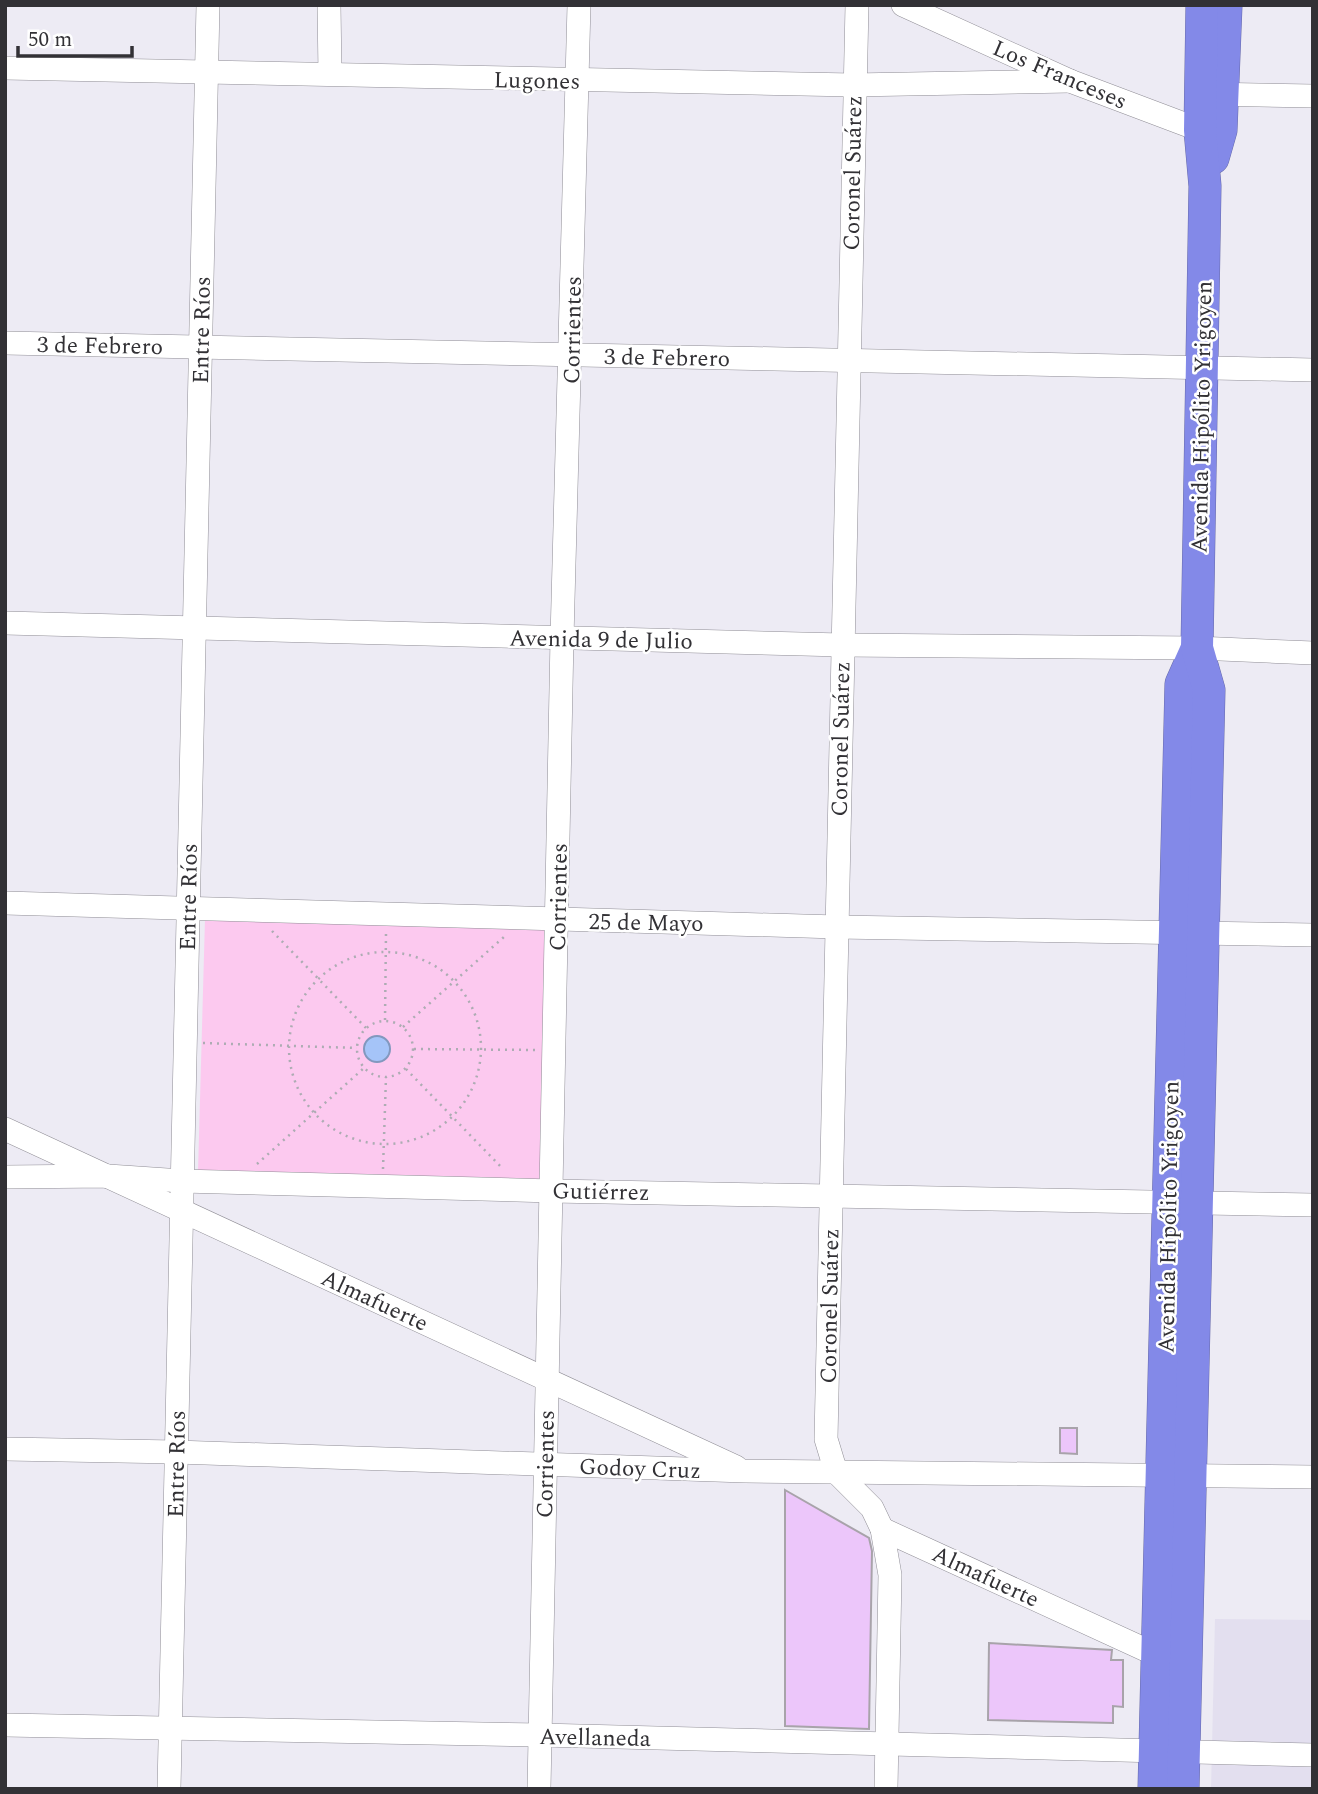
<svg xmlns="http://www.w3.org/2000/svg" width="1318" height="1794" font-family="Spectral,serif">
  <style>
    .built { fill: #e3dfef }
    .green { fill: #fcc9ef }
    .water { fill: #a5c4f8; stroke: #8298be; stroke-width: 2 }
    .building { fill: #ecc6fa; stroke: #a8a3aa; stroke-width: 2 }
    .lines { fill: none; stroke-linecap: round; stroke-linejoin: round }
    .minor-casing { stroke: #908e96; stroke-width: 24 }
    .highway-casing { stroke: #676aa9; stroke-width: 33 }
    .path { stroke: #adacb3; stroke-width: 2.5; stroke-dasharray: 2 5; stroke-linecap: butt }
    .minor { stroke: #fff; stroke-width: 23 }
    .highway { stroke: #8389e8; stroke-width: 32 }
    .labels { text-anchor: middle; stroke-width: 5; stroke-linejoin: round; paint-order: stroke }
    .street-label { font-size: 23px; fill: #323135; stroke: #fff }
  </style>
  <rect width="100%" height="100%" fill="#edebf4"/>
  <polygon class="built" points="1215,1619 1313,1620 1313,1789 1211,1789"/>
  <polygon class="green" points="205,919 547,929 541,1182 198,1172"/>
  <circle class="water" cx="377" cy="1049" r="13"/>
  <g class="building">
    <polygon points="1060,1428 1077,1428 1077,1454 1060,1453"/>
    <polygon points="785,1490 869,1538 872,1551 869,1729 785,1726"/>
    <polygon points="989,1643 1112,1650 1111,1660 1123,1660 1123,1707 1113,1706 1113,1723 988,1720"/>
  </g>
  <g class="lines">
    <defs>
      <g id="minor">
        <polyline points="329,5 330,74"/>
        <polyline points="857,5 826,1439 836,1472 872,1508 882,1529 890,1575 886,1789"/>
        <polyline points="903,5 1070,81 1200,130 1214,130"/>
        <polyline points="5,68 853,85 1070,81"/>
        <polyline points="1207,94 1313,96"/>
        <polyline points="5,343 1313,370"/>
        <polyline points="5,623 842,645 1197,648 1313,653"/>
        <polyline points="5,903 837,927 1313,935"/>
        <polyline points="5,1129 736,1467"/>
        <polyline points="5,1177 108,1176 182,1181 552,1191 1313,1205"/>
        <polyline points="5,1449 176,1452 745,1471 1313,1477"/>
        <polyline points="882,1529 1157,1655"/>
        <polyline points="5,1725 541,1735 1313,1755"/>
        <polyline points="169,1789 208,5"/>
        <polyline points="539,1789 562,638 579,5"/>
      </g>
      <g id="highway">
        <polyline points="1213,158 1221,130 1226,5"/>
        <polyline points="1154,1789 1181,684 1197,648"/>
        <polyline points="1183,1789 1209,690 1197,648 1205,186 1200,130 1202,5"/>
      </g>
    </defs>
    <use href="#minor" class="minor-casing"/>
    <use href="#highway" class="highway-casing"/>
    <g class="path">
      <polyline points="272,931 366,1028"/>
      <circle cx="385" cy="1048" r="96"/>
      <polyline points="385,1020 386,933"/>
      <circle cx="385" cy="1049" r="28"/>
      <polyline points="403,1027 505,936"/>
      <polyline points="203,1043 357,1048"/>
      <polyline points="414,1049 537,1050"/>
      <polyline points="406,1069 503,1169"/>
      <polyline points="257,1164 364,1068"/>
      <polyline points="383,1169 386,1077"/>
    </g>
    <use href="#minor" class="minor"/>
    <use href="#highway" class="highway"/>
  </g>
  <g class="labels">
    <g class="street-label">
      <text transform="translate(1060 74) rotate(23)" y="8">Los Franceses</text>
      <text transform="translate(537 80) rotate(1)" y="8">Lugones</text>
      <text transform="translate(852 173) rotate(-89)" y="8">Coronel Suárez</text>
      <text transform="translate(201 330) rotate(-89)" y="8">Entre Ríos</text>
      <text transform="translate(572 330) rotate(-89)" y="8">Corrientes</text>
      <text transform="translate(100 345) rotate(1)" y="8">3 de Febrero</text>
      <text transform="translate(667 357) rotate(1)" y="8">3 de Febrero</text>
      <text transform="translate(1201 417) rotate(-89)" y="8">Avenida Hipólito Yrigoyen</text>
      <text transform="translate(601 639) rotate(1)" y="8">Avenida 9 de Julio</text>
      <text transform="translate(840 739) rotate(-89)" y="8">Coronel Suárez</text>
      <text transform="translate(188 897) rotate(-89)" y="8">Entre Ríos</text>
      <text transform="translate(558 897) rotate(-89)" y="8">Corrientes</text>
      <text transform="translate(646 922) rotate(1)" y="8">25 de Mayo</text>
      <text transform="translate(601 1191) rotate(1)" y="8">Gutiérrez</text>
      <text transform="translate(1168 1217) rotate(-89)" y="8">Avenida Hipólito Yrigoyen</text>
      <text transform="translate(375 1300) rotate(25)" y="8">Almafuerte</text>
      <text transform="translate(829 1306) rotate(-89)" y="8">Coronel Suárez</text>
      <text transform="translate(176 1464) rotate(-89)" y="8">Entre Ríos</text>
      <text transform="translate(545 1464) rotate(-89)" y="8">Corrientes</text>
      <text transform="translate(640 1468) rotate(2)" y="8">Godoy Cruz</text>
      <text transform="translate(986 1576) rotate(25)" y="8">Almafuerte</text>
      <text transform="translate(595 1737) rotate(1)" y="8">Avellaneda</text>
    </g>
  </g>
  <rect width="1318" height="1794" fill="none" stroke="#323135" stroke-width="14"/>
  <path d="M18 46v10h114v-10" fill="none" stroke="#323135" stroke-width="3.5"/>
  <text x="28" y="46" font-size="21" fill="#323135" stroke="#ffffff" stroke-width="5" paint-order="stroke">50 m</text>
</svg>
